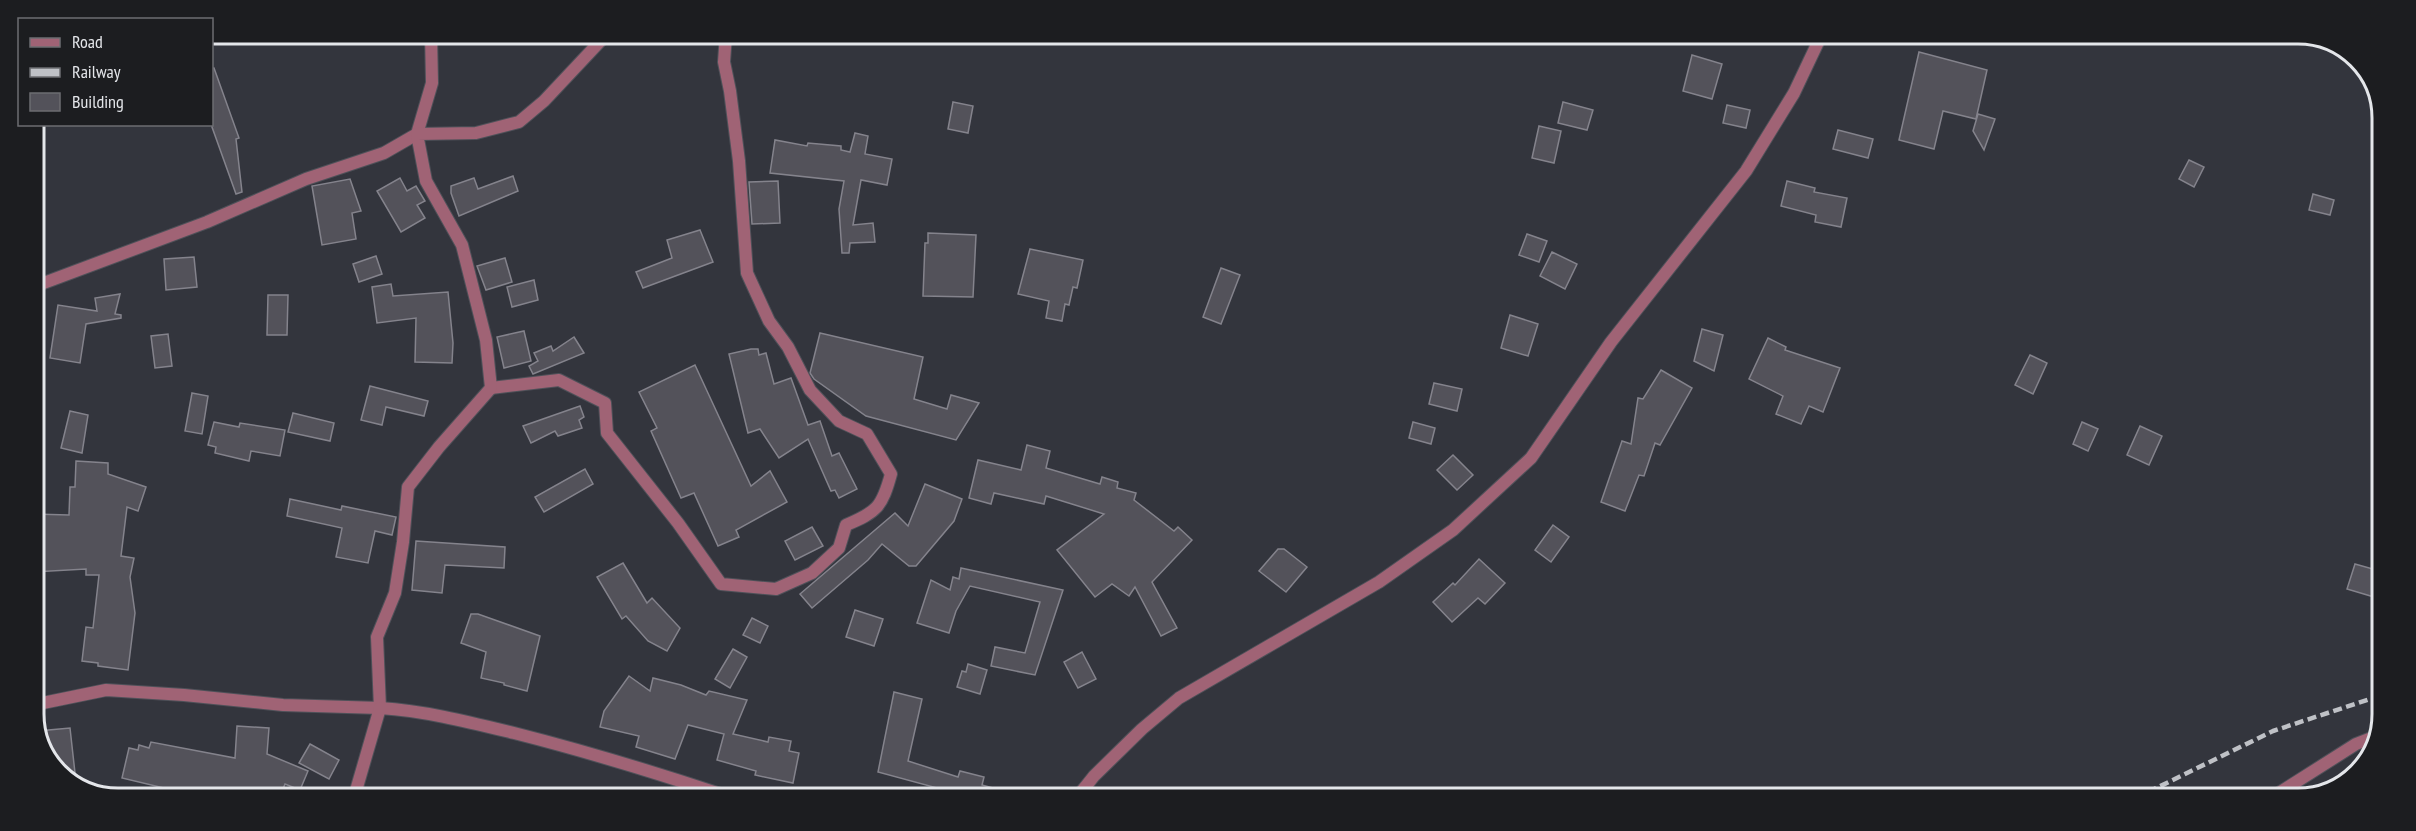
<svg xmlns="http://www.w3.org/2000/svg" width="2416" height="831" font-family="'PT Sans Narrow',sans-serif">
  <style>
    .building { fill: #53525a; stroke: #84838c; stroke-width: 1.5 }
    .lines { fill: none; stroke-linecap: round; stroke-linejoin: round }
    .minor-casing { stroke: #4f5159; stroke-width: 14 }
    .minor { stroke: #a06375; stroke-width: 12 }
    .rail { stroke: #bfc1c6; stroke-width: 4.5; stroke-dasharray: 9 4.5; stroke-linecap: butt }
    .rim { fill: none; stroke: #e4e6ea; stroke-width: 3 }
  </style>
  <rect width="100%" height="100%" fill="#33353d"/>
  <g class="building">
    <polygon points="1919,52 1987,70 1976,119 1943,111 1934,149 1899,140"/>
    <polygon points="1692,55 1722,64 1712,99 1683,91"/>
    <polygon points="212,68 214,68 239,138 236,139 242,192 236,194 212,127"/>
    <polygon points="953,102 973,106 968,133 948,129"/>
    <polygon points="1563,102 1593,110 1587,130 1558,123"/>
    <polygon points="1727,105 1750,110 1746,128 1723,123"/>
    <polygon points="1978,114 1995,119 1984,150 1973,131"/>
    <polygon points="1539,126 1561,131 1554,163 1532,158"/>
    <polygon points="1838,130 1873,139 1868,158 1833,149"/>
    <polygon points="855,133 868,136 865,154 892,159 887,185 861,180 853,225 873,223 875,242 850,243 849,253 842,253 839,209 844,181 770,173 775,140 807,146 808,143 841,146 841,150 850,152"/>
    <polygon points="2189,160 2204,167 2194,187 2179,179"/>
    <polygon points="513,176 518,191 459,216 451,193 451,186 474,178 478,189"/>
    <polygon points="400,178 407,191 416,186 425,201 417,205 425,218 401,232 377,191"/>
    <polygon points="350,179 361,211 352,213 356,239 322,245 312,186"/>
    <polygon points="778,181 780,223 752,224 749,182"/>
    <polygon points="1787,181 1815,188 1814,192 1847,198 1841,227 1815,222 1816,215 1781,206"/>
    <polygon points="2313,194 2334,200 2330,215 2309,210"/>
    <polygon points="700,230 713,262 643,288 636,272 672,258 667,240"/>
    <polygon points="928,233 976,235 973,297 923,296 925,243 928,243"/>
    <polygon points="1527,234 1547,241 1539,262 1519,255"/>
    <polygon points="1030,249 1083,260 1077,288 1073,287 1069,305 1065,304 1062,321 1046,318 1049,301 1018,294"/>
    <polygon points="1552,252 1577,264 1565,289 1540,276"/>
    <polygon points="376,256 382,274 359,282 353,264"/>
    <polygon points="194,257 197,287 166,290 164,259"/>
    <polygon points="505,258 512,282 486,290 477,266"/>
    <polygon points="1221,268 1240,275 1221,324 1203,317"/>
    <polygon points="534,280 538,300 512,307 507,287"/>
    <polygon points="391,284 393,296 448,292 453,343 452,363 415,362 416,318 377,323 372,287"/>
    <polygon points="120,294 115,314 121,315 121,318 86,324 80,363 50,358 58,305 97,311 95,298"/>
    <polygon points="268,295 288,295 287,335 267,335"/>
    <polygon points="1510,315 1538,324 1528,356 1501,348"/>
    <polygon points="1702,329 1723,335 1714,371 1694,361"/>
    <polygon points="524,331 531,361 504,368 497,337"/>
    <polygon points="820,333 923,357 914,399 947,409 951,395 979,403 956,440 866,416 814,379 810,373"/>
    <polygon points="168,334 172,366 155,368 151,336"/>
    <polygon points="574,337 584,353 533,374 529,366 538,361 534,353 551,346 553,351"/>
    <polygon points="1768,338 1786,347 1785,350 1840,368 1823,412 1809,406 1801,424 1776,414 1783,396 1749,379"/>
    <polygon points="751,349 758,349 759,355 766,353 774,384 791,378 808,425 820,421 832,456 839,453 857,489 839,498 835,490 831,491 808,439 779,458 760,429 748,433 729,354"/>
    <polygon points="2030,355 2047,363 2033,394 2015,385"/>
    <polygon points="695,365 751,486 770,471 787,502 736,530 739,537 718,546 694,493 681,498 651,431 657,428 639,392"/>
    <polygon points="1661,370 1692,388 1660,445 1655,443 1644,476 1639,475 1625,511 1601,502 1622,441 1631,444 1638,398 1643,399"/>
    <polygon points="1434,383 1462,389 1457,411 1429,404"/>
    <polygon points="370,386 428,401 424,416 386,407 382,425 361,420"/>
    <polygon points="192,393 208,396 202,434 185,431"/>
    <polygon points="580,406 584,417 579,420 582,428 558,436 555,431 531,443 523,426"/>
    <polygon points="70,411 88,415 82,453 61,448"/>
    <polygon points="293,413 334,423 330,441 288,432"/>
    <polygon points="214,422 239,427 240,423 285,430 280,456 251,451 249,461 215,453 216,447 208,445"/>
    <polygon points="1413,422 1435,428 1431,444 1409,438"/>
    <polygon points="2082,422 2098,429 2088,451 2073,444"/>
    <polygon points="2140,426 2162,436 2149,465 2127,455"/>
    <polygon points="1027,445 1050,451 1046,468 1100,484 1102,477 1118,482 1117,488 1136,493 1134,500 1174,531 1178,527 1192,540 1152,582 1177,628 1161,636 1135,587 1129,596 1112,584 1095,597 1057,550 1104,514 1046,496 1044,504 994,493 991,504 969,498 978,460 1021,470"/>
    <polygon points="1453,455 1473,475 1457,490 1437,470"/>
    <polygon points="76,461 108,463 108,474 146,487 138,511 127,507 121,556 134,558 130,577 135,613 128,670 98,666 98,663 82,661 86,627 93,628 99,575 86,575 86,569 33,572 33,514 69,515 70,487 75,487"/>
    <polygon points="585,469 593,484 544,512 535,497"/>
    <polygon points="925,484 962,499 954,521 916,566 909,566 882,544 868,560 812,608 800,594 895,513 908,526"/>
    <polygon points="290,499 341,510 342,506 396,517 392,535 375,531 368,563 336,557 342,528 287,516"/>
    <polygon points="1553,525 1569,537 1551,562 1535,550"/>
    <polygon points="812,527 823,546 795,560 785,541"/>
    <polygon points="416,541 505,547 504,568 445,565 442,593 412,590"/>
    <polygon points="1278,549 1284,549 1307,567 1286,592 1259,571"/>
    <polygon points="1479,559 1505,583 1485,604 1478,598 1452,622 1433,602 1453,583 1455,585"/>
    <polygon points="623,563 647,603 652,598 680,628 667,651 648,641 626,616 622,619 597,577"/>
    <polygon points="2355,564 2380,571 2374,597 2347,589"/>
    <polygon points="961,568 1063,590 1035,675 991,666 995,647 1025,653 1040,602 970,586 956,611 949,633 917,623 931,580 950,590 953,577 959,579"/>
    <polygon points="855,610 883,619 874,646 846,637"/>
    <polygon points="471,614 478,614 540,636 527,691 504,685 504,683 481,678 486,652 461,643"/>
    <polygon points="752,618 768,626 760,643 743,635"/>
    <polygon points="733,649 747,657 730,688 715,679"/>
    <polygon points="1082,652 1096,679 1078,688 1064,662"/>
    <polygon points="968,664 987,670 980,694 957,687 962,671 966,672"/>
    <polygon points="629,676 650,691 653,678 681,685 706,695 709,691 747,700 733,734 768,742 769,737 791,741 789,751 799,753 793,783 755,775 756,771 717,760 724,734 688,725 675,759 636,747 639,736 600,727 604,711"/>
    <polygon points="894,692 922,699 908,761 958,777 960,771 984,777 982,785 1004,791 1003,795 952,795 952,792 878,772"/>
    <polygon points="237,726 269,728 267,754 308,771 300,790 285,784 281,794 189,794 122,778 129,748 138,750 139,745 149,748 151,742 235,758"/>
    <polygon points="70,728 75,773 63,773 51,765 38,731"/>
    <polygon points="310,744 339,760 329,779 299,763"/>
  </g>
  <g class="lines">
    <defs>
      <g id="minor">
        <polyline points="33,287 207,222 306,179 384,153 417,134 432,83 431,34"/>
        <path d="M491,388L559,380L605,403L607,433L678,523L721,584L776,589L812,573L839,548L846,525C877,512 882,507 891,474L867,434L839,421L810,390L788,347L769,321L747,273L739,161L730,91L724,62L726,34"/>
        <polyline points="33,705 106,690 184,695 283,705 380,708 377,637 395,593 403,542 408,487 439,447 491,388 486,340 462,245 426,181 417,134 476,133 519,122 544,101 607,34"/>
        <path d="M355,794L380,708C426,711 469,722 514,733C585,751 654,772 723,795"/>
        <polyline points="1078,796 1094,776 1142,729 1179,698 1379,582 1453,530 1531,458 1611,342 1746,171 1794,93 1821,36"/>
        <polyline points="2271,798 2356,744 2379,735"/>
      </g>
    </defs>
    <use href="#minor" class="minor-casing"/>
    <use href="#minor" class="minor"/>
    <polyline class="rail" points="2136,798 2273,731 2379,696"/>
  </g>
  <path d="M0 0H2416V831H0ZM118 44H2298A74 74 0 0 1 2372 118V714A74 74 0 0 1 2298 788H118A74 74 0 0 1 44 714V118A74 74 0 0 1 118 44Z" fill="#1c1d20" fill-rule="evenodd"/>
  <path class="rim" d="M118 44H2298A74 74 0 0 1 2372 118V714A74 74 0 0 1 2298 788H118A74 74 0 0 1 44 714V118A74 74 0 0 1 118 44Z"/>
  <rect x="18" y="18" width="195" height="108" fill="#1c1d20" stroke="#6c6d71" stroke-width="1.5"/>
  <rect x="30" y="38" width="30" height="9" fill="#a06375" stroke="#6c6d71" stroke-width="1.5"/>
  <text x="72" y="48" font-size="18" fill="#e4e6ea">Road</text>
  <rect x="30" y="68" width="30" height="9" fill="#bfc1c6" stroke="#6c6d71" stroke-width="1.5"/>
  <text x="72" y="78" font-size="18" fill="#e4e6ea">Railway</text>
  <rect x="30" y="93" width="30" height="18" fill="#53525a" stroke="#6c6d71" stroke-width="1.5"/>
  <text x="72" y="108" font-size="18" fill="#e4e6ea">Building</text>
</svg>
